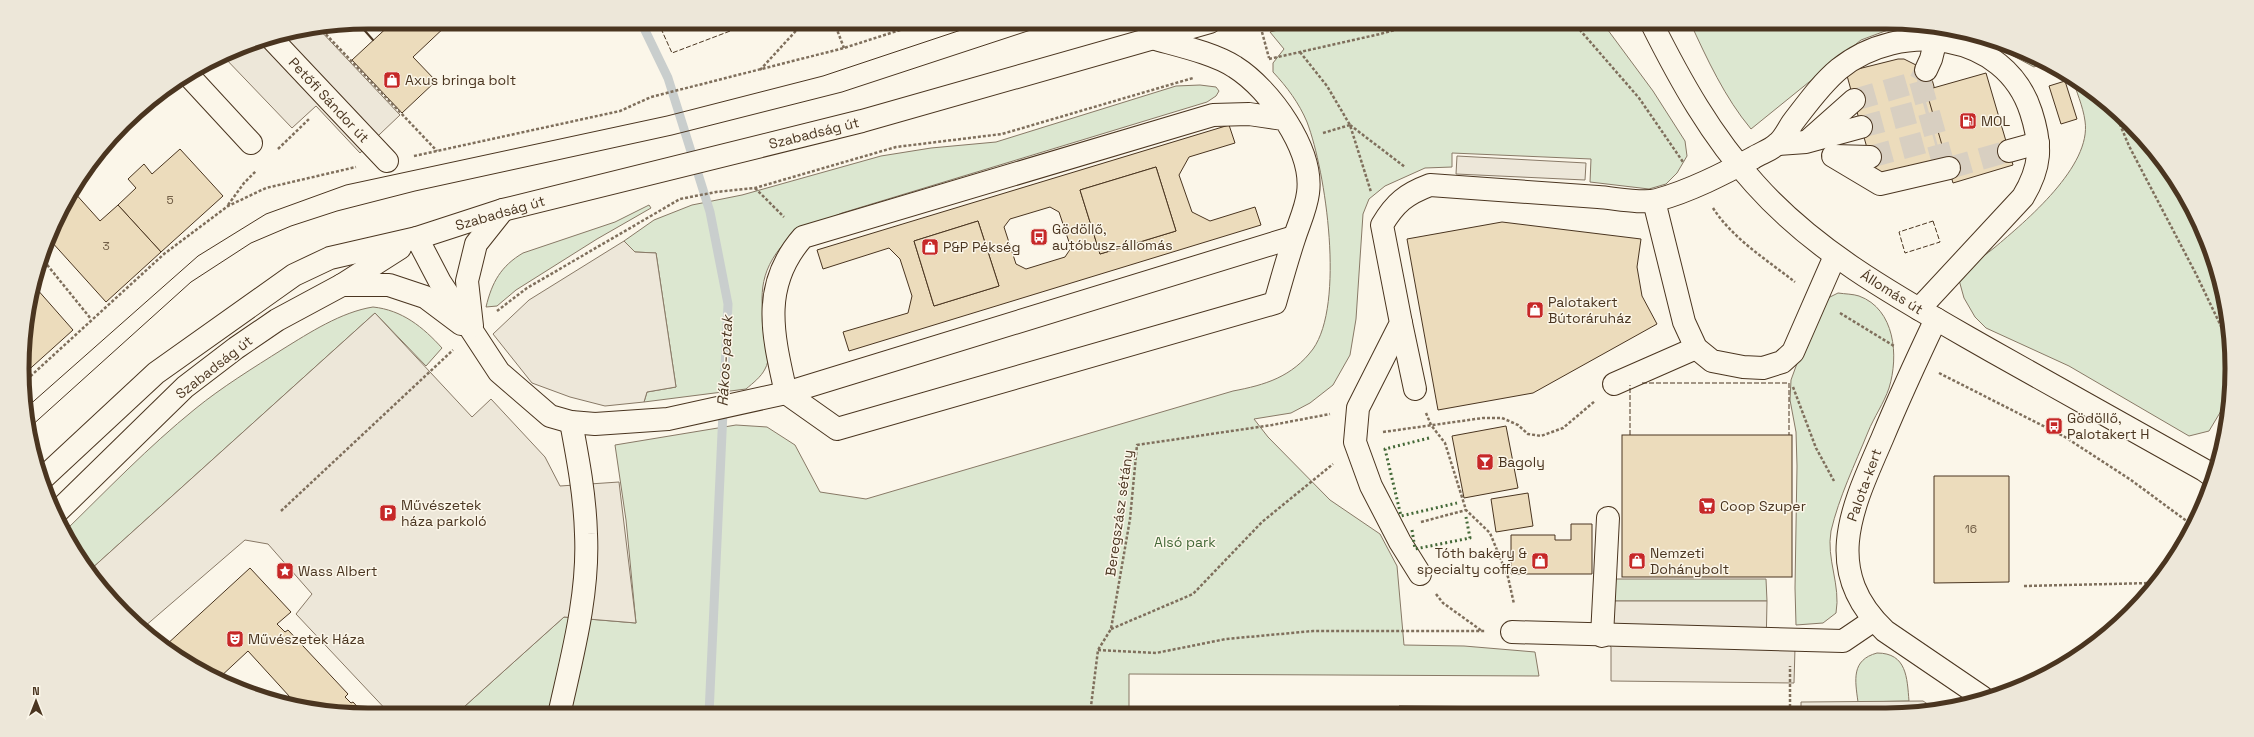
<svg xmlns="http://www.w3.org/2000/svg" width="2254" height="737" font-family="'Space Grotesk',sans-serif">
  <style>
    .green { fill: #dce7d0; stroke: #887966 }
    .parking { fill: #ede7d9; stroke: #887966 }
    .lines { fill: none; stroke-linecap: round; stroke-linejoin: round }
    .stream { stroke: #c9cecd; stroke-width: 9 }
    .building { fill: #ecdcbc; stroke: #4a3520; fill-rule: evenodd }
    .minor-tunnel { stroke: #d8cfc1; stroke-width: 22; stroke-dasharray: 22 11; stroke-linecap: butt }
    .minor-casing { stroke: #4a3520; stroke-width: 24 }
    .major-casing { stroke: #4a3520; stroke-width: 24 }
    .path { stroke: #7f6f5c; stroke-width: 2.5; stroke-dasharray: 3 2; stroke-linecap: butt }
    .minor { stroke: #fbf6e9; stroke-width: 22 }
    .major { stroke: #fbf6e9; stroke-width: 22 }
    .tram { stroke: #4a3520; stroke-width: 1 }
    .hedge { stroke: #436837; stroke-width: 3; stroke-dasharray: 2 3; stroke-linecap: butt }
    .fence { stroke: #4a3520; stroke-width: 1; stroke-dasharray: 5 2; stroke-linecap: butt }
    .wall { stroke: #4a3520; stroke-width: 2 }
    .labels { text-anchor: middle; stroke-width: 3; stroke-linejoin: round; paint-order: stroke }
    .number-label { font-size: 12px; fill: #725f47 }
    .poi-label { font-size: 14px; fill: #4a3520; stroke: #fbf6e9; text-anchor: start }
    .street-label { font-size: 14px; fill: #4a3520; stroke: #fbf6e9 }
    .park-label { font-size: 14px; fill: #436837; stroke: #fbf6e9 }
    .water-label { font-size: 15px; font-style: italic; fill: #4a3520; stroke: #fbf6e9 }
    .rim { fill: none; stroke: #4a3520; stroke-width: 5 }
  </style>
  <rect width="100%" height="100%" fill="#fbf6e9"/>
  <g class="green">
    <path d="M1309,22H1602L1653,91L1685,141L1687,156L1677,173L1666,184L1649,189L1590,182L1591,159L1452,153V167L1425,168L1385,186L1369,199L1363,214L1356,319L1350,355L1333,385L1310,403L1291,413L1254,419L1268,437L1330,500L1380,534L1397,566L1404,645L1464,646L1535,652L1539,676L1129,674V714L455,715L564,617L636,623L626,520L615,445L736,425L767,427L795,445L820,492L866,499L1233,391C1265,385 1292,377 1313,349C1345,304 1326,172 1307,122C1299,103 1287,87 1273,72V63L1284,49L1270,32Z"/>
    <path d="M1690,22H1885L1904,24L1861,40L1751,129C1725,98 1707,59 1690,22Z"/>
    <polygon points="1972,34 2018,48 2044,62 2034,67"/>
    <path d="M2072,77L2131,124L2174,176L2206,236L2225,301L2232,369L2228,411H2221L2209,431L2189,436L2069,366L1986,328L1975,317L1964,298L1959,280C1970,265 1980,259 1994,248C2026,221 2092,166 2085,121C2083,106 2076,91 2072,77Z"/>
    <path d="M1200,85L1216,87L1219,91L1216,96L1207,102L842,213C822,222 795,229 781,247C755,279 762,305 766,342C768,351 770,360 765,369C761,377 753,383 746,389L644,402L647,392L676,387L656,253L635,252L624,241L654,220L692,205L742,195L881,156L931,148L996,142L1176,86Z"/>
    <path d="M649,205L651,208L597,239L516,290L497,306L486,307C492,282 501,266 523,253L615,222Z"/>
    <path d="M1838,293C1845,294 1853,294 1859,296C1895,309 1899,356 1889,388C1884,403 1874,417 1868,432C1855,464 1839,497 1831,531C1826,559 1841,585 1836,613L1823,623L1796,625L1795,588L1797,466L1796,432L1790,400L1791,380L1799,358L1828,298Z"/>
    <path d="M373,307C402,310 423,327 442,348L426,366L375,313L89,571L64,532C107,490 148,447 195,409C222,387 253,368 283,349C309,333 341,312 373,307Z"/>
    <polygon points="1614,579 1766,579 1767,601 1614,601"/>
    <path d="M1877,653C1907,653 1907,678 1909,701L1858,702C1855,680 1851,660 1877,653Z"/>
  </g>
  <g class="parking">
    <polygon points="317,27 400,115 360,153 316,106 292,128 223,56 236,48 301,29"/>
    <polygon points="1457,156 1586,163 1585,180 1456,174"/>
    <polygon points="624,241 635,252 656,253 676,387 647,392 644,402 605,406 570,397 532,383 493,334 529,300"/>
    <polygon points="375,313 472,417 491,399 545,457 560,486 619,482 636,623 564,617 455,715 391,715 296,614 312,594 268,544 245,540 144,627 93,579 89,571"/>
    <polygon points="1614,601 1767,601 1766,649 1795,648 1794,683 1611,681 1611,647 1602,636"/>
    <polygon points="1923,701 1937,710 1931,712 1801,712 1801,702"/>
  </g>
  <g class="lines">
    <polyline class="stream" points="641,22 668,78 710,212 728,304 709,714"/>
  </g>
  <g class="building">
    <polygon points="393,22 446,22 448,24 413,57 436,81 402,113 352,60"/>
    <polygon points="1898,59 1904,59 1930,72 1953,156 1875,177 1846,72"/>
    <polygon points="1986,73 2013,165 1953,183 1926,90"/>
    <polygon points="2065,81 2077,119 2061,124 2049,86"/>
    <path d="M1229,125L1235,143L1189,157L1179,175L1192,212L1210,221L1255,207L1261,225L849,351L843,332L908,313L912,296L900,259L889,248L823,269L817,250ZM1156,167L1176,231L1100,254L1080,190ZM1050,207L1059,212L1071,248L1065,257L1026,269L1016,264L1004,227L1010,219ZM978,221L999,286L934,306L914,241Z"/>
    <polygon points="180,149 223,196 161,252 118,205 136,188 128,179 144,164 152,174"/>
    <polygon points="1156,167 1176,231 1100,254 1080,190"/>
    <polygon points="73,191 100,221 118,205 161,252 106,302 50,240 58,215"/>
    <polygon points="978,221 999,286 934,306 914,241"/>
    <polygon points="1502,222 1641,239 1637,267 1642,296 1657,324 1533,393 1438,410 1407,239"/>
    <polygon points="36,288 73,330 23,375 25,324"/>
    <polygon points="1506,426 1518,488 1464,498 1452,436"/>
    <rect x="1622" y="435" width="170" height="142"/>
    <polygon points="1934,476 2009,476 2009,582 1934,583"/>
    <polygon points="1528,493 1533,526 1496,532 1491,499"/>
    <polygon points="1571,524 1592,524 1592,574 1511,574 1511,535 1555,535 1555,540 1571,540"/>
    <polygon points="250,568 291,612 277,624 285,632 288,630 348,694 345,697 351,703 353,702 365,715 300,708 248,651 218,679 176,657 165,646"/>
    <polygon points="1399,706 1526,707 1526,713 1399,713"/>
    <polygon points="1164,707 1230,708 1230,713 1164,713"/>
    <polygon points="1258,708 1324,709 1324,713 1258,713"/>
    <polygon points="1644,709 1738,710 1738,712 1644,713"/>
  </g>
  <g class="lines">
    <g class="minor-tunnel">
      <polyline points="1920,81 1942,159"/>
      <polyline points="1854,100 1920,81 1926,70"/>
      <polyline points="1861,127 1928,109"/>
      <polyline points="1870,157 1936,139"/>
      <polyline points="1949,168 2009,151"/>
    </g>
    <defs>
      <g id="minor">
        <polyline points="271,38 387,161"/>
        <path d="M1152,38C1176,45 1214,53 1235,67C1270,89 1314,150 1308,193C1306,209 1299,223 1294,239C1287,260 1281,282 1275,303L837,429L786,393C773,335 760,286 803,237L1213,115L1249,114L1283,119"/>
        <polyline points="1926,70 1931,59 1936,39"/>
        <polyline points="190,77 251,143"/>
        <polyline points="1810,139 1854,100"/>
        <polyline points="1778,144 1806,142 1861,127"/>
        <polyline points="2009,151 2038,143"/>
        <polyline points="1833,156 1880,184 1949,168"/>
        <polyline points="1834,156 1870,157"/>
        <polyline points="1654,201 1684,322 1696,348 1712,361 1743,367 1763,368 1782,362 1793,352 1835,256"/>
        <polyline points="417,238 440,282 499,372 550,416 571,422 595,424 668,419 786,393 1294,237"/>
        <polyline points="342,285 389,285 425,297 461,324"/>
        <path d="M1936,319C1917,359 1899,398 1882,439C1852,508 1821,570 1885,631L1982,697"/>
        <polyline points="1401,323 1415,389"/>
        <polyline points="472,326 467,281 476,244 503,210"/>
        <polyline points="1614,384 1696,348"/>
        <path d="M1420,574L1400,542L1371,486L1355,442L1358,408L1401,323L1382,225C1395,203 1406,194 1430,185C1486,189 1542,193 1598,197C1614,198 1642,204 1657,200C1690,191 1723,174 1753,158C1761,153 1771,150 1777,144C1784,139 1788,129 1793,122C1807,104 1821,84 1839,69C1900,20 2005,31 2031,112C2042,146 2041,167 2023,197L1919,309"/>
        <polyline points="1512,632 1843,641 1874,620"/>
        <polyline points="1602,636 1608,518"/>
        <path d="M559,715C572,656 589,595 586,534C585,496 578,459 571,422"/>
      </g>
      <g id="major">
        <path d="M1651,22C1680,80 1711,136 1755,184C1819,256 1908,303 1990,350C2061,390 2133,430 2204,470L2211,475"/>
        <polyline points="42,479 156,373 294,275 330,258 417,238 503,210 862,121 1210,22"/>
        <polyline points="55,514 185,387 236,348 277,320 342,285 400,248"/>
      </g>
    </defs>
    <use href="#minor" class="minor-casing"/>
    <use href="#major" class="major-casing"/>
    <g class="path">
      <polyline points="834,22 844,48"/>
      <polyline points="1573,22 1639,98 1683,162"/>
      <polyline points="319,27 437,151"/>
      <polyline points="1262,32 1269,58"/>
      <polyline points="1300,52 1327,86 1350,125 1371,192"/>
      <polyline points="1269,59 1380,34 1425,22"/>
      <polyline points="760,70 804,22"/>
      <polyline points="2114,110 2129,146 2196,274 2230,345"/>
      <polyline points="1350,125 1405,167"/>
      <polyline points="1323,133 1350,125"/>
      <polyline points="278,149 309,119"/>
      <polyline points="414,156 620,111 651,97 844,48 925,22"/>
      <polyline points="755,188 784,217"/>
      <polyline points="228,205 244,183 256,171"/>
      <path d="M1713,208C1733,239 1767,260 1795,282"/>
      <polyline points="44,261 91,319"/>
      <polyline points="497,311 527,288 680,199 716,192 755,188 896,147 1002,134 1193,78"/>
      <polyline points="1840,313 1894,346"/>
      <polyline points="1939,373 2065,437 2131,480 2192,525"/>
      <polyline points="23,383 164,254 228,206 266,188 356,167"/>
      <polyline points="1793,387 1816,448 1834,481"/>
      <polyline points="1426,413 1431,425 1445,443 1466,510 1490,533 1508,577 1514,604"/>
      <polyline points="1383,432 1483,418 1502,418 1518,425 1528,434 1541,436 1563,428 1595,401"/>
      <polyline points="2218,447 2225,436"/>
      <polyline points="281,511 453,350"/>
      <polyline points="1421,522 1466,510"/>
      <polyline points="2024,586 2152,583"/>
      <polyline points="1436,594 1443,603 1482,631"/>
      <polyline points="1111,629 1193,594 1262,522 1333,464"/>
      <polyline points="1098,650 1156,653 1226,639 1313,631 1486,631"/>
      <polyline points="1790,712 1790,666"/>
      <polyline points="1090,714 1098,650 1111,629 1130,519 1137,445 1272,425 1330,414"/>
    </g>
    <use href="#minor" class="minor"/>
    <use href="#major" class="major"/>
    <g class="tram">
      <polyline points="26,408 198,256 266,214 346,185 667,116 823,76 985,22"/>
      <polyline points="29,428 191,282 251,243 291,226 337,211 415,191 672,135 842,92 1055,22"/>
    </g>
    <g class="hedge">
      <polyline points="1429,438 1385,449 1401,516 1457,503"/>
      <polyline points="1412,530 1415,549 1470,538 1466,517"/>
    </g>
    <g class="fence">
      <polyline points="658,22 672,53 754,22"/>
      <polygon points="1933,221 1940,242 1905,253 1899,232"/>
      <polyline points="1642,383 1789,383 1789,435"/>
      <polyline points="1630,435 1630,385"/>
    </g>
    <polyline class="wall" points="358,23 373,40"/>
  </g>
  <defs>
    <symbol id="shop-square" viewBox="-11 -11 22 22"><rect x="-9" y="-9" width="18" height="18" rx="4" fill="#c62828" stroke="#fbf6e9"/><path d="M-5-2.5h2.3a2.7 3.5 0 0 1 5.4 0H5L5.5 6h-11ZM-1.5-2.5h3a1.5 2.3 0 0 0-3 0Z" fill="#fff"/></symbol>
    <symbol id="fuel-square" viewBox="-11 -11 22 22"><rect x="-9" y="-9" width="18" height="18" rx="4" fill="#c62828" stroke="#fbf6e9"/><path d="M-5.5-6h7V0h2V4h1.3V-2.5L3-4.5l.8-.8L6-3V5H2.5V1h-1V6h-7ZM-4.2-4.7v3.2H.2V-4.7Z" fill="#fff"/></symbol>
    <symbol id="bus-square" viewBox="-11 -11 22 22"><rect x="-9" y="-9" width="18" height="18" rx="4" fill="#c62828" stroke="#fbf6e9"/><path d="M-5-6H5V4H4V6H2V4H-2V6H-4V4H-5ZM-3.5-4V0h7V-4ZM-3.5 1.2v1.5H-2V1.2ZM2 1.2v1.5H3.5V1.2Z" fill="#fff"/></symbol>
    <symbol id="bar-square" viewBox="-11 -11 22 22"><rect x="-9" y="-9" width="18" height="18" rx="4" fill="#c62828" stroke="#fbf6e9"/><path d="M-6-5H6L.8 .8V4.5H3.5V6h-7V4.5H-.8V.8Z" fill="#fff"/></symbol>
    <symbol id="supermarket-square" viewBox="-11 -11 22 22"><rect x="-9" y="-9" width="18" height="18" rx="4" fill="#c62828" stroke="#fbf6e9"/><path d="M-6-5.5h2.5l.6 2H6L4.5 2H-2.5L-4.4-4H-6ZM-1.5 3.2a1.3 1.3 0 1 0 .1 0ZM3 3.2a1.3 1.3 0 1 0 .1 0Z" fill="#fff"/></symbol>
    <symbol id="parking-square" viewBox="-11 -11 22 22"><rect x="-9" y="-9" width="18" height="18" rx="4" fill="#c62828" stroke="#fbf6e9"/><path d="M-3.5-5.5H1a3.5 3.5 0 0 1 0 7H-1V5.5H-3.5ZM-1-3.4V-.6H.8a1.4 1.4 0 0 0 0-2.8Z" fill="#fff"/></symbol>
    <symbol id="sight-square" viewBox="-11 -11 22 22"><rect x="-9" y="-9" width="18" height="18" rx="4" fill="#c62828" stroke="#fbf6e9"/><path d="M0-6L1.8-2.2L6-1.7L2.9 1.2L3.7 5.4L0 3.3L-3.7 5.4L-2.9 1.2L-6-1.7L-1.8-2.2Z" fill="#fff"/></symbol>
    <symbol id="theatre-square" viewBox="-11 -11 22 22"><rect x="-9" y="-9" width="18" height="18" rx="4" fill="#c62828" stroke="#fbf6e9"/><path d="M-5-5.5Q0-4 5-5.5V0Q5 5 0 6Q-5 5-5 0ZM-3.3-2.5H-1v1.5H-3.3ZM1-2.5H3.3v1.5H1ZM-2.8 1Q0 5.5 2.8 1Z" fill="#fff"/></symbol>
  </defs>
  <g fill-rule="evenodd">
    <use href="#shop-square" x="382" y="70" width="20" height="20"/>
    <use href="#fuel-square" x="1958" y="111" width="20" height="20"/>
    <use href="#bus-square" x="1029" y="227" width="20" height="20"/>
    <use href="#shop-square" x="920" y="237" width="20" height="20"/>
    <use href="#shop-square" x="1525" y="300" width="20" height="20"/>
    <use href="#bus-square" x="2044" y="416" width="20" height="20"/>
    <use href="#bar-square" x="1475" y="452" width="20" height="20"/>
    <use href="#supermarket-square" x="1697" y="496" width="20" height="20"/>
    <use href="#parking-square" x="378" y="503" width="20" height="20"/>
    <use href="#shop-square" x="1530" y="551" width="20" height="20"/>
    <use href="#shop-square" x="1627" y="551" width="20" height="20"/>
    <use href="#sight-square" x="275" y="561" width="20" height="20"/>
    <use href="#theatre-square" x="225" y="629" width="20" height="20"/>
  </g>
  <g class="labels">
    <g class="number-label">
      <text x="170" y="204">5</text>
      <text x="106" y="250">3</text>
      <text x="1971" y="533">16</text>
    </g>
    <g class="poi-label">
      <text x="405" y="85">Axus bringa bolt</text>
      <text x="1981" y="126">MOL</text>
      <text x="1052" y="234">Gödöllő,<tspan x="1052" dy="16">autóbusz-állomás</tspan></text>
      <text x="943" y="252">P&amp;P Pékség</text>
      <text x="1548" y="307">Palotakert<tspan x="1548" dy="16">Bútoráruház</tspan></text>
      <text x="2067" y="423">Gödöllő,<tspan x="2067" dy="16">Palotakert H</tspan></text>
      <text x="1498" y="467">Bagoly</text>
      <text x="401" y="510">Művészetek<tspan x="401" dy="16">háza parkoló</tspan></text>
      <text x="1720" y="511">Coop Szuper</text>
      <text x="1527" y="558" text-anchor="end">Tóth bakery &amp;<tspan x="1527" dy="16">specialty coffee</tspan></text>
      <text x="1650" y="558">Nemzeti<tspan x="1650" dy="16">Dohánybolt</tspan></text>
      <text x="298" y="576">Wass Albert</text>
      <text x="248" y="644">Művészetek Háza</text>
    </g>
    <g class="street-label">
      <text transform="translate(329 100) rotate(47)" y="5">Petőfi Sándor út</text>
      <text transform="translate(814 133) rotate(-14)" y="5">Szabadság út</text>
      <text transform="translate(500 213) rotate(-16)" y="5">Szabadság út</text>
      <text transform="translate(1892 292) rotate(32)" y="5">Állomás út</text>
      <text transform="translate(214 367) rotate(-38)" y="5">Szabadság út</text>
      <text transform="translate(1864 485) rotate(-70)" y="5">Palota-kert</text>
      <text transform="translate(1119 513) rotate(-82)" y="5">Beregszász sétány</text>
    </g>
    <g class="park-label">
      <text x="1185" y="547">Alsó park</text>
    </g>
    <g class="water-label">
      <text transform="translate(725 361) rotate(-87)" y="5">Rákos-patak</text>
    </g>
  </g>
  <path d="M0 0H2254V737H0ZM368 29H1886A339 339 0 0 1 2225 368V369A339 339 0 0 1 1886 708H368A339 339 0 0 1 29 369V368A339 339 0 0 1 368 29Z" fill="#ede7d9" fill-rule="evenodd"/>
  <path class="rim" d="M368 29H1886A339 339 0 0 1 2225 368V369A339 339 0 0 1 1886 708H368A339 339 0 0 1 29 369V368A339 339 0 0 1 368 29Z"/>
  <g transform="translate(36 701)" stroke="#fbf6e9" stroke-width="3" paint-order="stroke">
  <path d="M0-3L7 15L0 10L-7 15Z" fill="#4a3520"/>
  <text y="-6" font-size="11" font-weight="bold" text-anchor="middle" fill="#4a3520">N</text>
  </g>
</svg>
